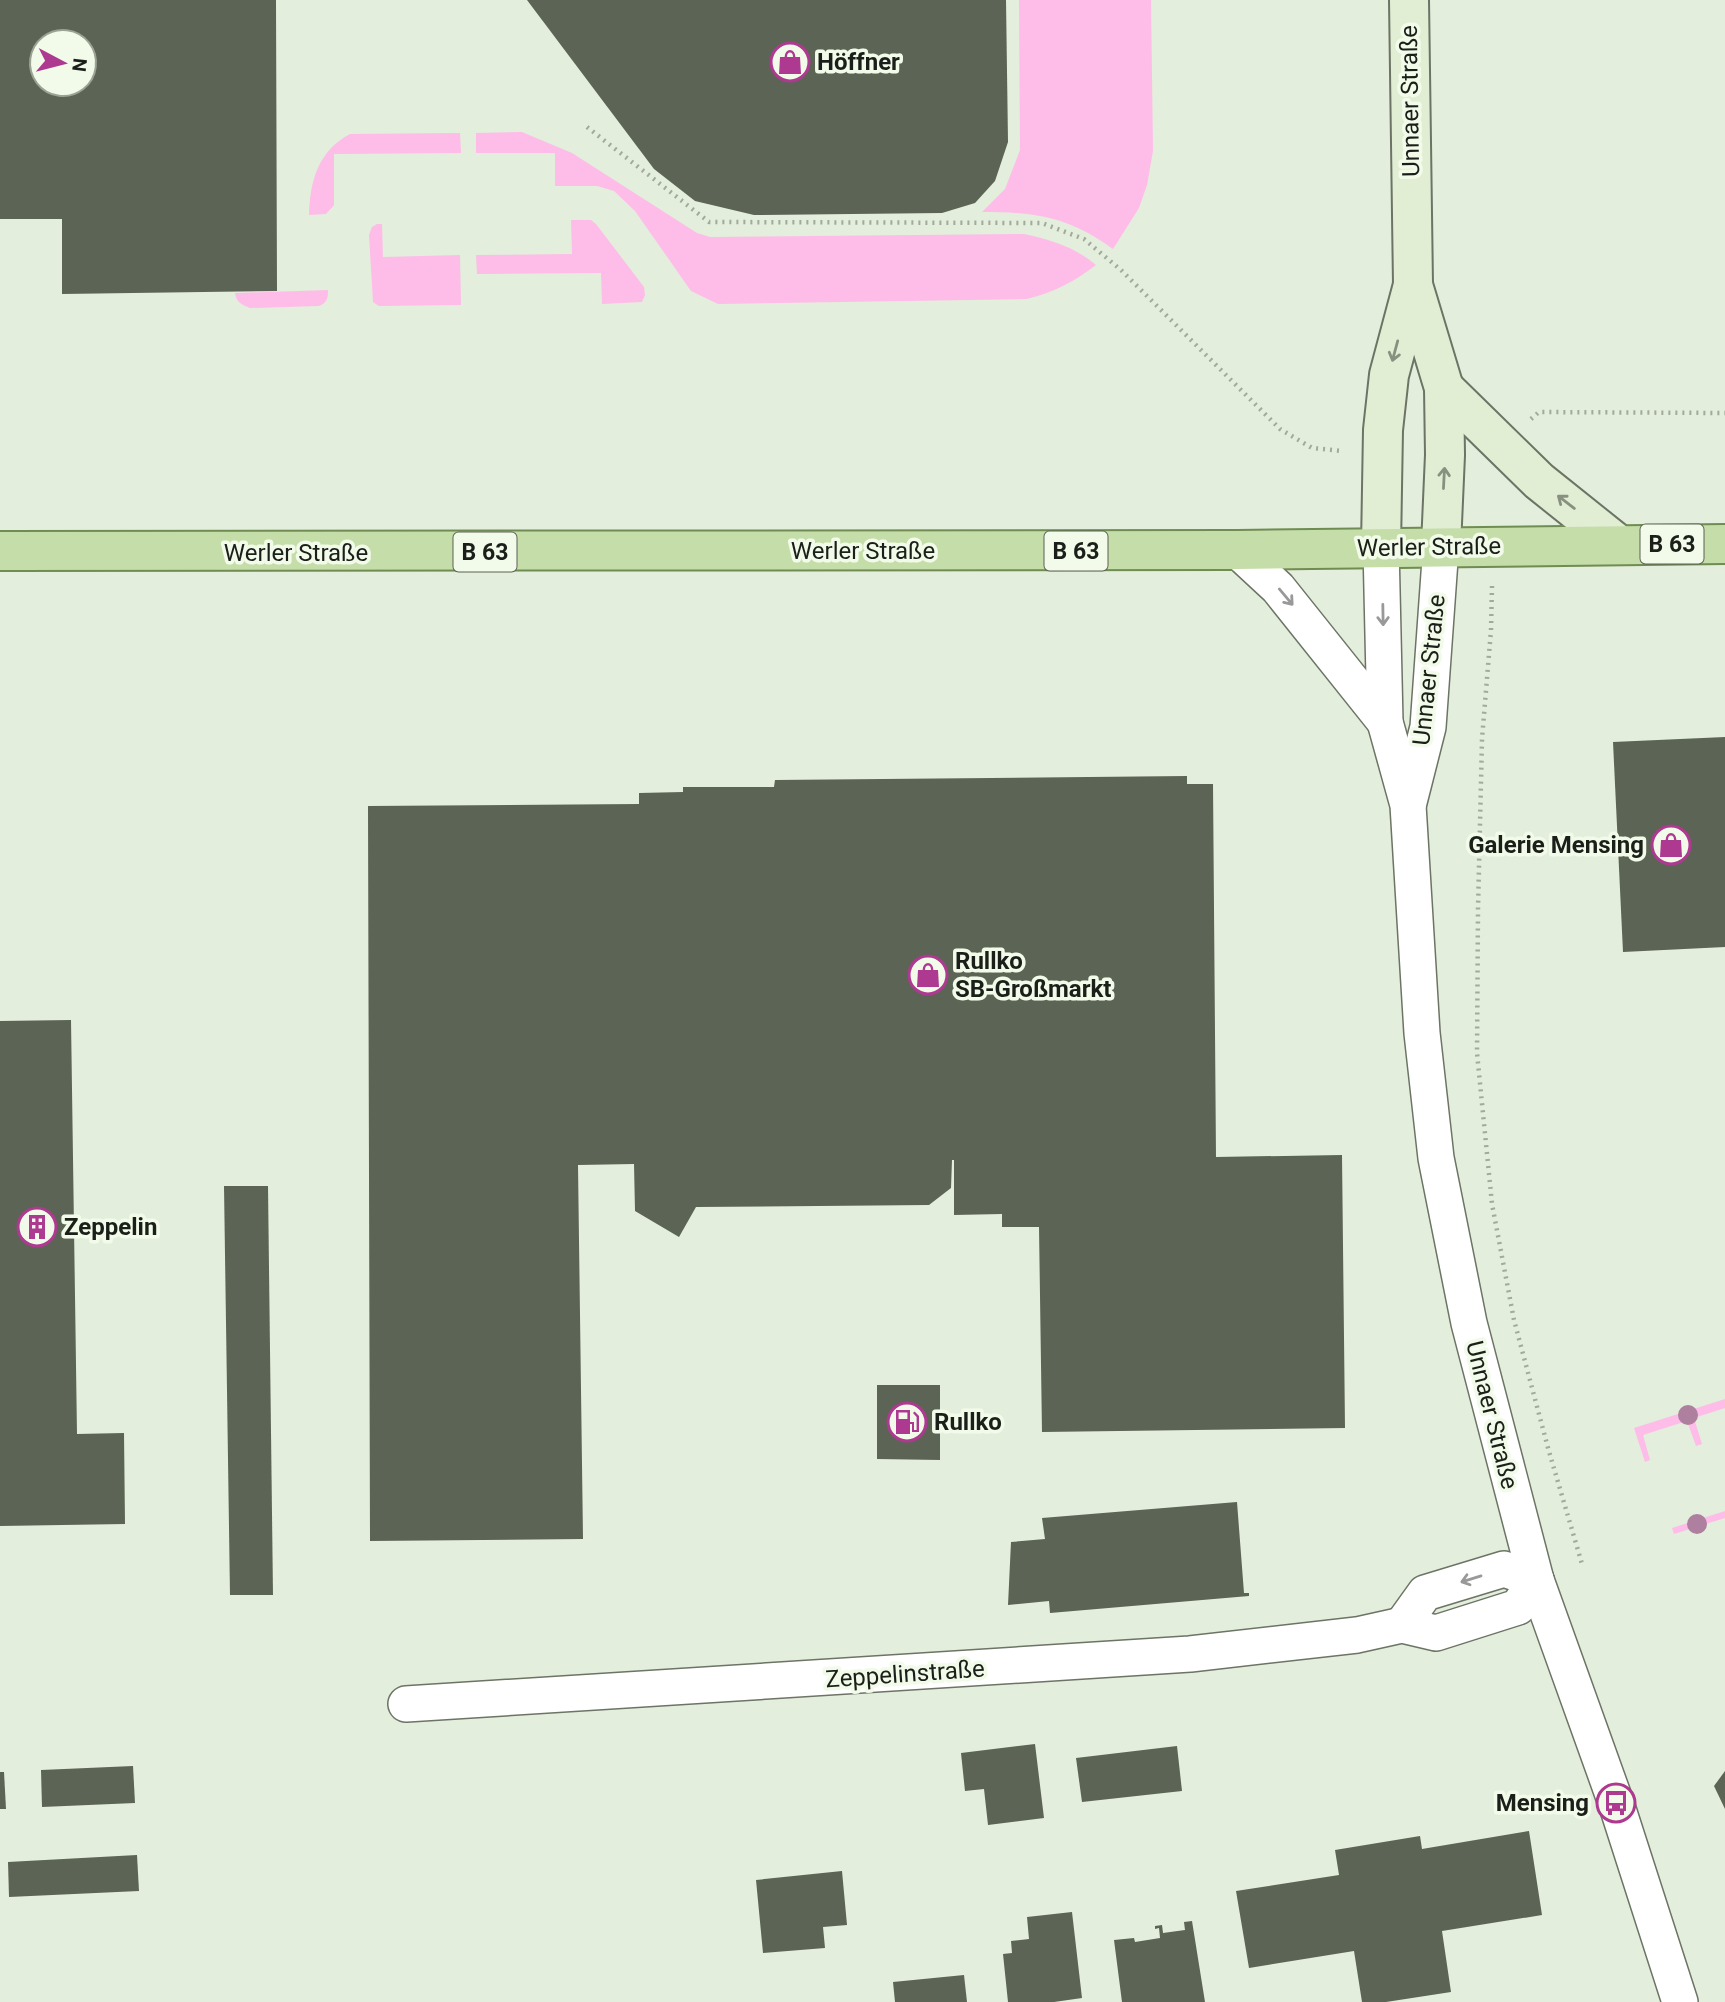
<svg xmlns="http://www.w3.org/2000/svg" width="1725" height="2002" font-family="Roboto,sans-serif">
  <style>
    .green { fill: #fdbde8 }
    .building { fill: #5c6455; fill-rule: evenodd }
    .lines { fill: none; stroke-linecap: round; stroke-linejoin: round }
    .street-casing { stroke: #6c7465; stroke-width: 38 }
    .secondary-casing { stroke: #6c7465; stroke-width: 42 }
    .primary-casing { stroke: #6f8c52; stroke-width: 42 }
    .path { stroke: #a2aa9c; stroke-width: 4.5; stroke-dasharray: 2 5; stroke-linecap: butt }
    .street { stroke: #fff; stroke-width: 35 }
    .secondary { stroke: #e1eed4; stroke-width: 38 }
    .primary { stroke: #c4dda9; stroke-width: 38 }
    .tree { fill: #af7f9f }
    .oneway { stroke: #889180 }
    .oneway2 { stroke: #989a98 }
    .labels { text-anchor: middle; stroke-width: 7; stroke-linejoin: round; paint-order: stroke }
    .shield { fill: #f2fbe9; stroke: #5c6157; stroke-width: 2 }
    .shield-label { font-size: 23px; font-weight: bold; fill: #1b1f19 }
    .poi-label { font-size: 24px; font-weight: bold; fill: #1b1f19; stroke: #f2fbe9; text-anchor: start }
    .street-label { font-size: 24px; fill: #1b1f19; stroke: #f2fbe9 }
  </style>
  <rect width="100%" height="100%" fill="#e4eedc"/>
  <g class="green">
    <path d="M1019,0H1151L1153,151L1147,185L1139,208L1113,249C1069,217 1037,212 982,212L1005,189L1020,150Z"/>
    <path d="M522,132L572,153L697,233L710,237L1024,234C1051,240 1075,247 1096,265C1074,282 1054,292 1027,299L718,304L691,291L635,211L614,191L597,186H555V153H476V133Z"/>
    <path d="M460,133L461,153L334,154V205L326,214L309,215C310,181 318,151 350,134Z"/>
    <polygon points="571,220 591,220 596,224 644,287 645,295 642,302 602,304 601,273 477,274 476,255 572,254"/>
    <polygon points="377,224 382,224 383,257 460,255 461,305 379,306 373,302 369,235 372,227"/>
    <path d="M328,290C328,298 327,303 319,306L250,308C242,305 236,302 235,293Z"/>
    <polygon points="1725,1399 1725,1408 1694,1418 1702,1444 1696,1446 1687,1421 1643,1435 1650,1460 1645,1462 1634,1428"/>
    <polygon points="1725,1511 1725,1518 1674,1534 1672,1528"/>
  </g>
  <g class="building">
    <path d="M0,0H276L277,291L62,294V219H0ZM42,42H84V84H42Z"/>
    <polygon points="527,0 1006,0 1008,142 995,181 975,203 942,213 754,215 695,201 654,169"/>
    <polygon points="1725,737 1725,947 1623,952 1613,742"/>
    <polygon points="1187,776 1187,784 1213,784 1216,1157 1342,1155 1345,1428 1042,1432 1039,1227 1002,1227 1002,1214 954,1215 954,1160 952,1160 951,1188 929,1205 696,1207 679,1237 635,1211 634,1164 578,1165 583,1539 370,1541 368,806 639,804 639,793 683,792 683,787 774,787 775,780"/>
    <polygon points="71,1020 77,1434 124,1433 125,1524 0,1526 0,1021"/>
    <polygon points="224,1186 268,1186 273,1595 230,1595"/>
    <polygon points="877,1385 940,1385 940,1460 877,1459"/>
    <polygon points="1237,1502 1244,1593 1249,1593 1249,1596 1050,1613 1049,1601 1008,1605 1011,1542 1045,1539 1042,1518"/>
    <polygon points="1035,1744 1044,1818 988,1825 984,1789 965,1791 961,1753"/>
    <polygon points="1177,1746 1182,1791 1082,1802 1076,1758"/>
    <polygon points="133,1766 135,1803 42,1807 41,1770"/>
    <polygon points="1725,1771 1725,1809 1714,1786"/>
    <polygon points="0,1772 4,1772 6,1809 0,1809"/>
    <polygon points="1529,1831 1542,1915 1442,1931 1451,1992 1386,2002 1362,2002 1354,1951 1249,1968 1236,1891 1339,1875 1335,1850 1420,1836 1422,1849"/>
    <polygon points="137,1855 139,1891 9,1897 8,1862"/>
    <polygon points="842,1871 847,1925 823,1927 825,1948 763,1953 756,1880"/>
    <polygon points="1072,1912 1082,1998 1054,2002 1008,2002 1003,1954 1012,1953 1011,1941 1029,1939 1027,1917"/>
    <polygon points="1192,1921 1205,2002 1122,2002 1114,1940 1134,1938 1135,1942 1160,1938 1159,1928 1155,1929 1155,1926 1162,1925 1163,1933 1185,1930 1184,1922"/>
    <polygon points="964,1975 967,2002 895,2002 893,1982"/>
  </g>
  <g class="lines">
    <defs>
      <g id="street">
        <polyline points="1381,547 1385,722 1408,805 1422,1033 1436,1158 1469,1323 1536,1580 1616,1803 1680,2002"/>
        <polyline points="1237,550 1278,588 1385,722"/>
        <polyline points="1409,802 1428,727 1441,546"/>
        <polyline points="1402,1625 1425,1593 1504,1569 1536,1580"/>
        <polyline points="406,1704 1190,1654 1357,1635 1402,1625 1436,1633 1518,1607 1536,1580"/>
      </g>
      <g id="secondary">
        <polyline points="1409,0 1413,285 1444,388 1445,455 1441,546"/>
        <polyline points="1444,388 1539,481 1619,545"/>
        <polyline points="1381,547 1383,430 1389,375 1413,285"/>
      </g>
      <polyline id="primary" points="0,551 1237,550 1725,544"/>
    </defs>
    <use href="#street" class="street-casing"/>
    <use href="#secondary" class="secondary-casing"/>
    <use href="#primary" class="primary-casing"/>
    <g class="path">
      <polyline points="587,127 709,222 1042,223 1084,239 1121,270 1280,429 1312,448 1342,451"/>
      <polyline points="1531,419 1539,412 1725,413"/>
      <polyline points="1492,586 1491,630 1482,739 1478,909 1477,1053 1492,1204 1514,1320 1548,1448 1582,1564"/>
    </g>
    <use href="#street" class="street"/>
    <use href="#secondary" class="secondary"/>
    <use href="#primary" class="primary"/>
  </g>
  <g class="tree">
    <circle cx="1688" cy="1415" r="10"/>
    <circle cx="1697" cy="1524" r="10"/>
  </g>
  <defs><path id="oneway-shaft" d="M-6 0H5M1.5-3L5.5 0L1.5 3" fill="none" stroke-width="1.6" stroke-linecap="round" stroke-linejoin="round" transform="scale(1.75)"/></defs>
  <g class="oneway">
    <use href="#oneway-shaft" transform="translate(1395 351) rotate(105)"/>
    <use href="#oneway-shaft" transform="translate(1444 478) rotate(-87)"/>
    <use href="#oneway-shaft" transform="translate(1566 502) rotate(-142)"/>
  </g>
  <g class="oneway2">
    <use href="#oneway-shaft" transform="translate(1286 597) rotate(50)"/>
    <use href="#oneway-shaft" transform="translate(1383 615) rotate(89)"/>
    <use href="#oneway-shaft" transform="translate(1471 1579) rotate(163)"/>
  </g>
  <defs>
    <symbol id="shop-ring" viewBox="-11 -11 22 22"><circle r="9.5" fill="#f2fbe9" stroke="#ae3991" stroke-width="1.5"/><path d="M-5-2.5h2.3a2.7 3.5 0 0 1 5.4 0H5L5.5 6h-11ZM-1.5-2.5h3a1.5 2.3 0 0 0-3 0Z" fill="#ae3991"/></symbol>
    <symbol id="building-ring" viewBox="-11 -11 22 22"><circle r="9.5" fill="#f2fbe9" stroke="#ae3991" stroke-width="1.5"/><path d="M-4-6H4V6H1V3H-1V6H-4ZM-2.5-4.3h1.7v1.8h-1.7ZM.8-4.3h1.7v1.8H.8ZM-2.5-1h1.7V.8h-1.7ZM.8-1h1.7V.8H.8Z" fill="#ae3991"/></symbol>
    <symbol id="fuel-ring" viewBox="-11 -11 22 22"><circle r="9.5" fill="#f2fbe9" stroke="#ae3991" stroke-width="1.5"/><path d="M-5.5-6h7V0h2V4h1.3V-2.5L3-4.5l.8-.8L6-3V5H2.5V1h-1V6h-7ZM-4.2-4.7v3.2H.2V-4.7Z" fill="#ae3991"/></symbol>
    <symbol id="bus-ring" viewBox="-11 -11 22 22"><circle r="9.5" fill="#f2fbe9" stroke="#ae3991" stroke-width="1.5"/><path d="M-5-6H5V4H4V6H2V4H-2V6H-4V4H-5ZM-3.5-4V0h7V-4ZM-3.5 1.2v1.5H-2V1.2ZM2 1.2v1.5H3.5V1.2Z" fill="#ae3991"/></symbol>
  </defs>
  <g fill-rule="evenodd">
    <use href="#shop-ring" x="768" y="40" width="44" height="44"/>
    <use href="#shop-ring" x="1649" y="823" width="44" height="44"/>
    <use href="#shop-ring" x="906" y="953" width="44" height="44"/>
    <use href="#building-ring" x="15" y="1205" width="44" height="44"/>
    <use href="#fuel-ring" x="885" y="1400" width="44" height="44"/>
    <use href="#bus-ring" x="1594" y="1781" width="44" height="44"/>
  </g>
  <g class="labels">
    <g class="shield">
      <rect x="1640.5" y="524.5" width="63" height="39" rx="5"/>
      <rect x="1044.5" y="531.5" width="63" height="39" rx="5"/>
      <rect x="453.5" y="532.5" width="63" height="39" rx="5"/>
    </g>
    <g class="shield-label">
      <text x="1672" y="552">B 63</text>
      <text x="1076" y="559">B 63</text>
      <text x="485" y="560">B 63</text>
    </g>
    <g class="poi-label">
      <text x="817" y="70">Höffner</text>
      <text x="1644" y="853" text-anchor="end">Galerie Mensing</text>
      <text x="955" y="969">Rullko<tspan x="955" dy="28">SB-Großmarkt</tspan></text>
      <text x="64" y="1235">Zeppelin</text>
      <text x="934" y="1430">Rullko</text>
      <text x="1589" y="1811" text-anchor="end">Mensing</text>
    </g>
    <g class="street-label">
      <text transform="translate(1410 101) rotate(-91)" y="8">Unnaer Straße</text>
      <text transform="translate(1429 547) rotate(-1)" y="8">Werler Straße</text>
      <text x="863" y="559">Werler Straße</text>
      <text x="296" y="561">Werler Straße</text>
      <text transform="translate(1429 670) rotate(-84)" y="8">Unnaer Straße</text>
      <text transform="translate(1492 1415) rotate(76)" y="8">Unnaer Straße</text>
      <text transform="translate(905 1674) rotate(-4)" y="8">Zeppelinstraße</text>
    </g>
  </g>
  <g transform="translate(63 63) rotate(97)"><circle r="33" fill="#f2fbe9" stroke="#9ca396" stroke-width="2"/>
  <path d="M0-5L12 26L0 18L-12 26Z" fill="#ae3991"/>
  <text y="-10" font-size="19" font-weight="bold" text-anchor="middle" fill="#1b1f19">N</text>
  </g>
</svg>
